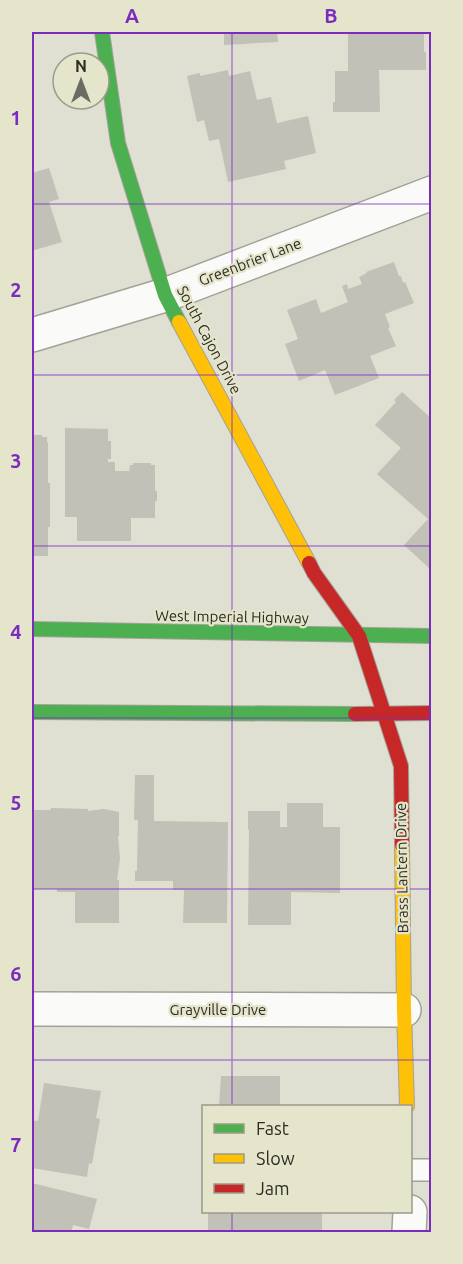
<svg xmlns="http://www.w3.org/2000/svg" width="463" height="1264" font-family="Ubuntu,sans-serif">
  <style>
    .building { fill: #c1c1b7 }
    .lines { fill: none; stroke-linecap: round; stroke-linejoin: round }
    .lane-casing { stroke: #a2a298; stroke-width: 24 }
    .street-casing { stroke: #a2a298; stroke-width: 36 }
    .fast-casing { stroke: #a2a298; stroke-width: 16 }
    .slow-casing { stroke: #a2a298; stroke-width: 16 }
    .jam-casing { stroke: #a2a298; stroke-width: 16 }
    .lane { stroke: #fafaf8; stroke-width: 21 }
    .street { stroke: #fafaf8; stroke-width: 33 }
    .fast { stroke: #4caf50; stroke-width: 14 }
    .slow { stroke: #ffc107; stroke-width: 14 }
    .jam { stroke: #c62828; stroke-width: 14 }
    .grid { fill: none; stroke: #7b2cbf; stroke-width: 1.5; stroke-opacity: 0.55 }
    .labels { text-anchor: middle; stroke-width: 4.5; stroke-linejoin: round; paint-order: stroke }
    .street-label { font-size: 15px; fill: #2e2d24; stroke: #e5e5cc }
    .neatline { fill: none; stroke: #7b2cbf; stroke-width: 2 }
    .grid-label { font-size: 20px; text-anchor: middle; font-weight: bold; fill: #7b2cbf }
  </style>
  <rect width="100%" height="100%" fill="#dfdfd2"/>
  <g class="building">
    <polygon points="224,32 277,32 278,42 224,45"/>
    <polygon points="348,32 424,32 424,52 426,52 426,70 379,70 380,112 333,112 333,102 335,102 335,71 348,71"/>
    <polygon points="228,70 229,76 250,71 257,100 271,97 277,123 308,116 316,153 284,161 286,169 228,182 219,139 209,141 204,120 197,122 187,76 200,73 200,76"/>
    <polygon points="49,168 59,199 49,202 62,242 35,250 33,248 32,248 32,173"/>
    <polygon points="394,262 399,276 401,276 403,283 405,282 414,303 385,314 390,327 388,328 396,346 370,356 379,378 335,395 325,370 299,381 285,344 298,339 287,310 316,299 321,313 348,302 342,286 347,284 348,289 362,284 359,277 367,273 366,272"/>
    <polygon points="402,392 432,419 432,565 429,568 404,545 428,519 377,474 401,448 375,425 396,402 394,400"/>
    <polygon points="65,428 108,429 108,441 111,441 111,459 108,459 108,462 115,462 115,471 129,471 130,465 133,465 133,463 151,463 151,465 155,465 155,491 157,491 157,501 155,501 155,518 131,518 131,541 77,541 77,517 65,517"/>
    <polygon points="32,435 42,435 42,437 47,437 47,442 48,442 48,483 50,483 50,527 48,527 48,556 32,556"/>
    <polygon points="135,775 154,775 154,821 228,822 227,923 183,923 184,890 173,890 173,881 135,881 135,871 137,871 138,820 134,820"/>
    <polygon points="287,803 323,803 323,827 340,827 340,893 291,892 291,925 248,925 249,830 248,830 248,811 280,811 280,827 287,827"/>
    <polygon points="51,808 88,809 88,811 104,809 119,812 119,836 118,836 120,859 117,880 119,880 119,923 75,923 75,892 57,892 57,889 32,889 32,810 51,810"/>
    <polygon points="221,1076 280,1076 280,1106 221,1106 221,1105 219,1105"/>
    <polygon points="44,1083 101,1091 96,1118 100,1119 92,1164 89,1163 87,1177 32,1168 32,1120 38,1121"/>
    <polygon points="32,1183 97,1199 89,1229 73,1225 71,1232 32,1232"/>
    <rect x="208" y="1212" width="114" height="20"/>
  </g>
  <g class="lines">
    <defs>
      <polyline id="lane" points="410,1170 432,1170"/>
      <g id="street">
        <polyline points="32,335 165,295 432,193"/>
        <polyline points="32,1009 404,1010"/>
        <polyline points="409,1232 410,1212"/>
      </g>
      <g id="fast">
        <polyline points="102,32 118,143 165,295 179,322"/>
        <polyline points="32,629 432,636"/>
        <polyline points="32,712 355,714"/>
      </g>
      <g id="slow">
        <polyline points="179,322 309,563"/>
        <polyline points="402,845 404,1010 407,1106"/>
      </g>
      <g id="jam">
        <polyline points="309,563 314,573 359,636 401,766 402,845"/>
        <polyline points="355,714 432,713"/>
      </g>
    </defs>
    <use href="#lane" class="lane-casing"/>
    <use href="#street" class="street-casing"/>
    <use href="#fast" class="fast-casing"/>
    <use href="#slow" class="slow-casing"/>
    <use href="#jam" class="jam-casing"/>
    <use href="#lane" class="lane"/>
    <use href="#street" class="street"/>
    <use href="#fast" class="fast"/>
    <use href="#slow" class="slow"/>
    <use href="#jam" class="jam"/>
  </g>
  <path class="grid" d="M232,32V1106M32,204H432M32,375H432M32,546H432M32,718H432M32,889H432M32,1060H432M232,1212V1232"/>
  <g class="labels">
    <g class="street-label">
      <text transform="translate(250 262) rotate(-21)" y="5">Greenbrier Lane</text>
      <text transform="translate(209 340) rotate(62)" y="5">South Cajon Drive</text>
      <text transform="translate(232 617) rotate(1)" y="5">West Imperial Highway</text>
      <text transform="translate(402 868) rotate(-91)" y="5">Brass Lantern Drive</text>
      <text x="218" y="1015">Grayville Drive</text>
    </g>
  </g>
  <rect width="463" height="1264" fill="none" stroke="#e5e5cc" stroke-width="66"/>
  <rect x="202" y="1105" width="210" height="108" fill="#e5e5cc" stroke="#9c9b89" stroke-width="1.5"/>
  <rect x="214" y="1124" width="30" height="9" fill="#4caf50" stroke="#9c9b89" stroke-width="1.5"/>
  <text x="256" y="1135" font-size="18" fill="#2e2d24">Fast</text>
  <rect x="214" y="1154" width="30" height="9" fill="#ffc107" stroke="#9c9b89" stroke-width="1.5"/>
  <text x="256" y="1165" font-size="18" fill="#2e2d24">Slow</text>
  <rect x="214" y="1184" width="30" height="9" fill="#c62828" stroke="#9c9b89" stroke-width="1.5"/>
  <text x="256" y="1195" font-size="18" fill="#2e2d24">Jam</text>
  <g transform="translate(81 81)"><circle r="28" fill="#e5e5cc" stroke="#9c9b89" stroke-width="1.5"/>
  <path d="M0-4.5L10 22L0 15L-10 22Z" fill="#6c6b61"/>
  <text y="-9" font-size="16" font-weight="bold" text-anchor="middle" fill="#2e2d24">N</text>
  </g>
  <rect x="33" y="33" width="397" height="1198" class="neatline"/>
  <g class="grid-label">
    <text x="132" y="23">A</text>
    <text x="331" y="23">B</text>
    <text x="16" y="125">1</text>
    <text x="16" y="297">2</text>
    <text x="16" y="468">3</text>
    <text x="16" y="639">4</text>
    <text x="16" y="810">5</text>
    <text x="16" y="981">6</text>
    <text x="16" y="1152">7</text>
  </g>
</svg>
